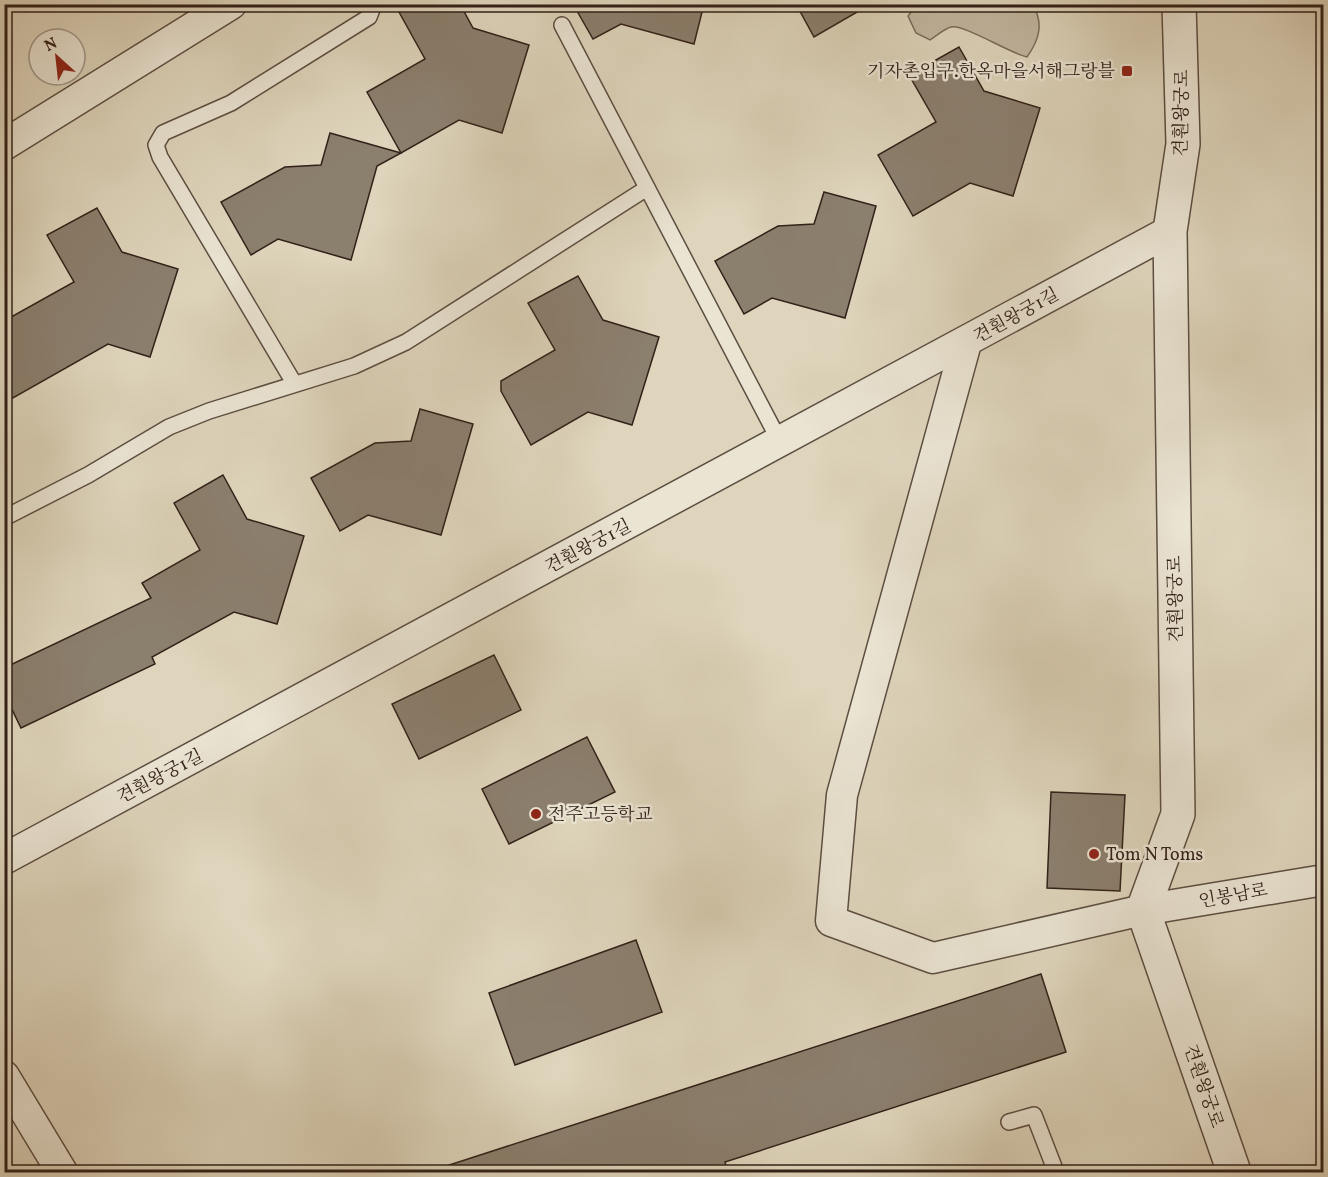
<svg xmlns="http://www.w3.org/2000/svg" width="1328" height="1177" font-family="Vollkorn,'Noto Serif KR',serif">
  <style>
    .green { fill: #c1b6a0; stroke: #7a6c5c; stroke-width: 1.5 }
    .building { fill: #8b7f6e; stroke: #322119; stroke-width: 1.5 }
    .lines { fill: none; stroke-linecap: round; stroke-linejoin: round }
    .service-casing { stroke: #5d4e42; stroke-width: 18 }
    .minor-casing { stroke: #5d4e42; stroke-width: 33 }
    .tertiary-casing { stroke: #5d4e42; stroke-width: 36 }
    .service { stroke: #eae4d3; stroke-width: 15 }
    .minor { stroke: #eae4d3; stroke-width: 30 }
    .tertiary { stroke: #eae4d3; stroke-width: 33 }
    .poi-dot { fill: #8f2418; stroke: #eae4d3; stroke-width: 2 }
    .labels { text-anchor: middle; stroke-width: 5; stroke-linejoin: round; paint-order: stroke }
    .poi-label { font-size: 18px; fill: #322119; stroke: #eae4d3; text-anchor: start }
    .street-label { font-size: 18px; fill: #322119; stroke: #eae4d3 }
  </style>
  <rect width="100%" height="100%" fill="#ded5bc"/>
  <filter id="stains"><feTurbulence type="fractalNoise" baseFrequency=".00333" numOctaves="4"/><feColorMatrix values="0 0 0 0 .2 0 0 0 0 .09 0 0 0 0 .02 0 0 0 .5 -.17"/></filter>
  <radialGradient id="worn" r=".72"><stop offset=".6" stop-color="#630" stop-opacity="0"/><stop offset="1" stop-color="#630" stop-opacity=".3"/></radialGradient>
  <path class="green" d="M917,4L1033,5C1044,24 1039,40 1027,57C1009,53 964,24 951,27C944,29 936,36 930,40L916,33L908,16Z"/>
  <g class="building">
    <polygon points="412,4 460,4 473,28 529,45 502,133 459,120 401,153 367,92 425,59 399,12"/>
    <polygon points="573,4 704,4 694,44 621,24 593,39"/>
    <polygon points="796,4 871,4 814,37"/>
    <polygon points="959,47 984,91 1040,108 1013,196 970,183 913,216 878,155 936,122 909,75"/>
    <polygon points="330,133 401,153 377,166 351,260 278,239 251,255 221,202 285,167 321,165"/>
    <polygon points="824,192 876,206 845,318 772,298 744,314 715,261 778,226 814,224"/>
    <polygon points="97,208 122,252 178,269 150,357 108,344 4,403 4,321 74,282 47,235"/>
    <polygon points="578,276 603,320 659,337 632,425 588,412 531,445 501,391 501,381 555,350 528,303"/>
    <polygon points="420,409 473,424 441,535 368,515 340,531 311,478 375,443 411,441"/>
    <polygon points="223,475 247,519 304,536 277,624 234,612 152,657 155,664 21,728 4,693 4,668 151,598 142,583 200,550 174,503"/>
    <polygon points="494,655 521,710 419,759 392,704"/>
    <polygon points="587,737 615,792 509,844 482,789"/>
    <polygon points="1051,792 1125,795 1120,891 1047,888"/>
    <polygon points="636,940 662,1012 515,1065 489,993"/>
    <polygon points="1041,974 1066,1052 725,1162 728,1173 444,1173 443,1167"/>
  </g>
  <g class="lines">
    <defs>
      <g id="service">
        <polyline points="562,25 780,442"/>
        <polyline points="294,383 160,157 156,145 163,133 231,103 369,17 374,4"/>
        <polyline points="4,518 88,475 169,427 209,411 354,366 406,342 647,188"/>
        <polyline points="1009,1122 1034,1115 1056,1172"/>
      </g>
      <g id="minor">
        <polyline points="4,145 231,4"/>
        <polyline points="966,343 842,795 831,921 933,958 1143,910 1324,880"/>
        <polyline points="4,859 1170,231"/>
        <polyline points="4,1076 62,1172"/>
      </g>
      <polyline id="tertiary" points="1179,4 1183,144 1170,231 1178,814 1143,910 1234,1172"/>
    </defs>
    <use href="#service" class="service-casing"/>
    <use href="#minor" class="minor-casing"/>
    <use href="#tertiary" class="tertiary-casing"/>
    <use href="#service" class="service"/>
    <use href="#minor" class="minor"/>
    <use href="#tertiary" class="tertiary"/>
  </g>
  <g class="poi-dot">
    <rect x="1121" y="65" width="12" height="12" rx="3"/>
    <circle cx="536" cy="814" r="6"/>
    <circle cx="1094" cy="854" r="6"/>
  </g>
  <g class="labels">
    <g class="poi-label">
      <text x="1115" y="77" text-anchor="end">기자촌입구.한옥마을서해그랑블</text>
      <text x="548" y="820">전주고등학교</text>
      <text x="1106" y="860">Tom N Toms</text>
    </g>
    <g class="street-label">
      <text transform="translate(1181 113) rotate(-89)" y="6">견훤왕궁로</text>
      <text transform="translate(1016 315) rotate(-29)" y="6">견훤왕궁1길</text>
      <text transform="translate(588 546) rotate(-28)" y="6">견훤왕궁1길</text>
      <text transform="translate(1175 599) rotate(-91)" y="6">견훤왕궁로</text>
      <text transform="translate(160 776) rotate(-28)" y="6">견훤왕궁1길</text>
      <text transform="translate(1233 895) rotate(-10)" y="6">인봉남로</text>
      <text transform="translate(1204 1086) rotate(71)" y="6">견훤왕궁로</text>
    </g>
  </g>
  <rect width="1328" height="1177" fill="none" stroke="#ded5bc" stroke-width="24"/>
  <rect x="6" y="6" width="1316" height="1165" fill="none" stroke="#322119" stroke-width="3"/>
  <rect x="12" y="12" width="1304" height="1153" fill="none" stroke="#322119" stroke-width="1.5"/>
  <g transform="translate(57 57) rotate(333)"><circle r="28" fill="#eae4d3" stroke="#a09689" stroke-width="1.5"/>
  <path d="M0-4.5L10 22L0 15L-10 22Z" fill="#8f2418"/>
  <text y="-9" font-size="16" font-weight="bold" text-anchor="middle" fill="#322119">N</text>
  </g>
  <rect width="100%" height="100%" filter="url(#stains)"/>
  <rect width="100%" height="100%" fill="url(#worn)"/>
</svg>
